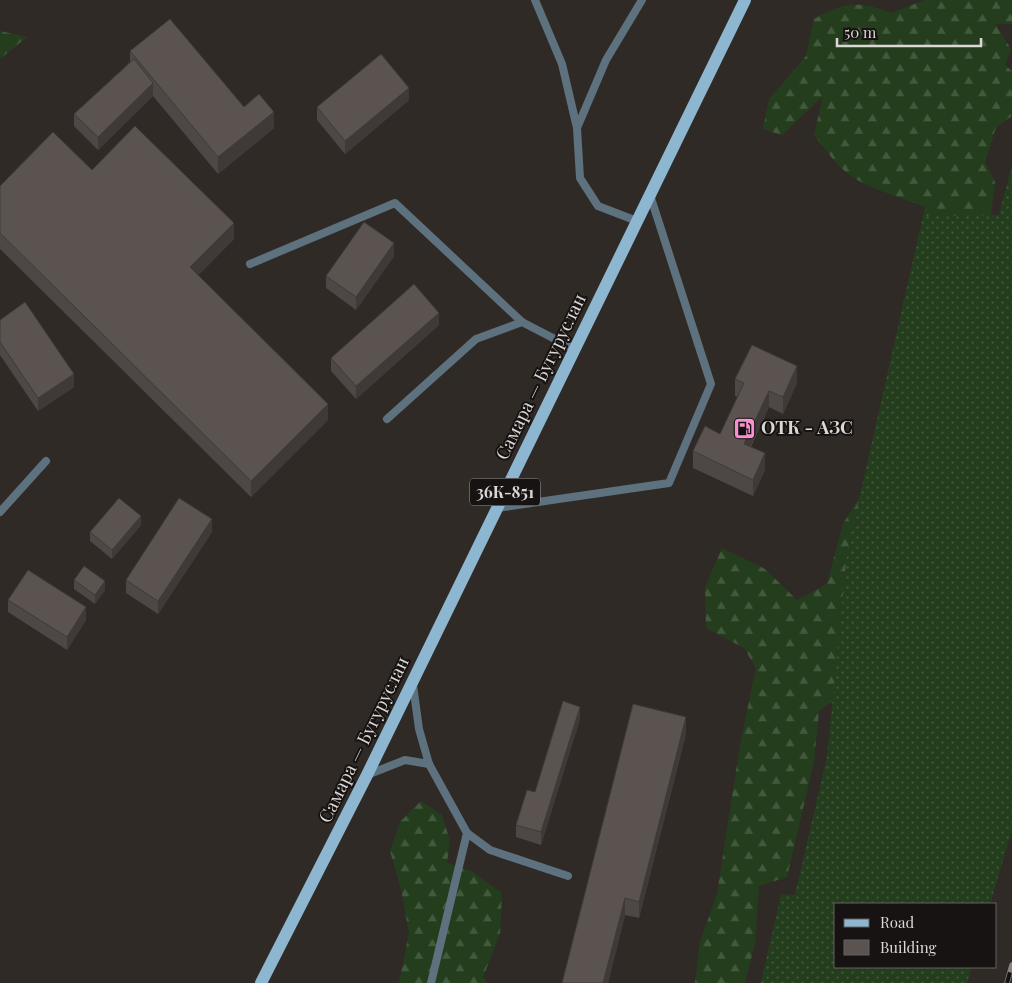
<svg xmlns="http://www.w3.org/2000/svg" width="1012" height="983" font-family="'Playfair Display',serif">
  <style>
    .forest { fill: url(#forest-firs) }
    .garden { fill: url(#garden-dots) }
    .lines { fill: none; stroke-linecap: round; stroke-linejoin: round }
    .service { stroke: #5d717e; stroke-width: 8 }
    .primary { stroke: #8db7d1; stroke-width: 12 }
    .rail-casing { stroke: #878280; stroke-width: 5.5 }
    .rail { stroke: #161312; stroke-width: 4; stroke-dasharray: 11; stroke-linecap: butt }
    .wall { fill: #4d4745 }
    .shaded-wall { fill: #3f3a38 }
    .building { fill: #5a5350; stroke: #3f3a38 }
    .labels { text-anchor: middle; stroke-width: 4; stroke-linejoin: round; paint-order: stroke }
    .shield { fill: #161312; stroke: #a09c9a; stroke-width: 1 }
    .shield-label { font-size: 16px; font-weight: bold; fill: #dbd7d5 }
    .street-label { font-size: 18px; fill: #dbd7d5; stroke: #161312 }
    .poi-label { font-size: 18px; font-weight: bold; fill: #dbd7d5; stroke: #161312; text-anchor: start }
  </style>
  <defs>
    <pattern id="forest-firs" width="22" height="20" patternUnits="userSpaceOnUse" patternTransform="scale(1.25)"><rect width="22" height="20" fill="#243e1d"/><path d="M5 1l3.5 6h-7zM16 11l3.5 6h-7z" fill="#43593d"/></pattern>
    <pattern id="garden-dots" width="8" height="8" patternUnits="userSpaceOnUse" patternTransform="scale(1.25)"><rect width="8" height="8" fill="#243e1d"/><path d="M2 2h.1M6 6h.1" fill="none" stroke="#43593d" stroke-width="1.8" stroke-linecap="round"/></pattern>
  </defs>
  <rect width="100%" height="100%" fill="#302a27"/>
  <g class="forest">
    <path d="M925,0H1012V24H995L1011,49L1005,65L1012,71V116L996,127L985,162L995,182L986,254L860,681L819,711L814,761L787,877L759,886L755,943L745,983H695L700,942L717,894L740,745L756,668L744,648L706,628L705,587L722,548L765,569L797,600L827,584L843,524L877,469L925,207C900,196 869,190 847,173C834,162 824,148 814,135L823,96L782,135L763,129L769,99L806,56L814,19C846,2 856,0 891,13Z"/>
    <polygon points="0,31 27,37 0,59"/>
    <polygon points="421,801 442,815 450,841 447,863 473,872 502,893 500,934 483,977 487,983 399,983 409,933 401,889 390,851 400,822"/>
  </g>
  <polygon class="garden" points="1012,165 1012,830 990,904 836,904 836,967 972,967 967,983 761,983 781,894 795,895 827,757 847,553 923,216 999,215"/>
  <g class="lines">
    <g class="service">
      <polyline points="535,0 562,64 577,128"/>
      <polyline points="637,221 598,206 580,178 577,128 606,60 642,0"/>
      <polyline points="250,264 395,203 522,322 574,349"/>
      <polyline points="387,419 476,339 522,322"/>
      <polyline points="497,508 669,483 711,384 650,195"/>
      <polyline points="0,512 46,461"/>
      <polyline points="413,685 419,729 429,764 467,833 490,850 568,876"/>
      <polyline points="367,775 405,760 429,764"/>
      <polyline points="431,983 467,833"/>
    </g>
    <polyline class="primary" points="261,983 367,775 745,0"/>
    <defs>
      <polyline id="rail" points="1007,983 1012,965"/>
    </defs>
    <use href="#rail" class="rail-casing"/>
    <use href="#rail" class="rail"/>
  </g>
  <g class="wall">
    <polygon points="130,51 244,107 274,128 218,174 153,96 98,150 74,126 74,114 130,62"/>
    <polygon points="409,100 345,154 317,120 317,107"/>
    <polygon points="92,170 234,239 198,275 328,420 251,497 0,249 0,186"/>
    <polygon points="394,256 356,310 326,288 326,276"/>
    <polygon points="0,320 74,387 38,411 0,355"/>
    <polygon points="439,325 356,399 331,371 331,358"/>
    <polygon points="735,379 797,383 783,414 769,407 751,447 765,470 753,496 693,468 693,451 720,434 738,397 735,396"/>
    <polygon points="141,525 112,559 90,541 90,532"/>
    <polygon points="212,532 158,614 126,593 126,580"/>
    <polygon points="74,580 105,590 95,604 74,589"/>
    <polygon points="8,600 86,620 67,650 8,612"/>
    <polygon points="580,719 541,845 516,837 516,825 535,792"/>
    <polygon points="686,734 639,918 625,915 608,983 562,983"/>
  </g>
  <g class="shaded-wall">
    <polygon points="153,83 153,96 98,150 98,137"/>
    <polygon points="409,88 409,100 345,154 345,141"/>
    <polygon points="274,112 274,128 218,174 218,157"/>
    <polygon points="234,223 234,239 190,284 190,267"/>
    <polygon points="394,243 394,256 356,310 356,297"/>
    <polygon points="439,313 439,325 356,399 356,386"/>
    <polygon points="797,366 797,383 783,414 783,397"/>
    <polygon points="74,374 74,387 38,411 38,398"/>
    <polygon points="769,391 769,407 744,460 744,444"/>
    <polygon points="328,404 328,420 251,497 251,481"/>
    <polygon points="765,453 765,470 753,496 753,480"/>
    <polygon points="141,516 141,525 112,559 112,550"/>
    <polygon points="212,519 212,532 158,614 158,601"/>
    <polygon points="105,581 105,590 95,604 95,595"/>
    <polygon points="86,607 86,620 67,650 67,637"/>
    <polygon points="580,707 580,719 541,845 541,832"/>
    <polygon points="686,717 686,734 639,918 639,902"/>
    <polygon points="625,898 625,915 608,983 603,983"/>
  </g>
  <g class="building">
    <polygon points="170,19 244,107 259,94 274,112 218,157 130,51"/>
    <polygon points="381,54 409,88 345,141 317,107"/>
    <polygon points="134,59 153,83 98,137 74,114"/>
    <polygon points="135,126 234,223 190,267 328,404 251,481 0,233 0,186 53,132 92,170"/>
    <polygon points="364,222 394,243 356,297 326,276"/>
    <polygon points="414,284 439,313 356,386 331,358"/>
    <polygon points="25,302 74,374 38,398 0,342 0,320"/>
    <polygon points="752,345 797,366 783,397 769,391 744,444 765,453 753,480 693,451 705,426 720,434 744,383 735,379"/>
    <polygon points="119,498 141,516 112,550 90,532"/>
    <polygon points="179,498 212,519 158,601 126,580"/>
    <polygon points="84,566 105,581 95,595 74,580"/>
    <polygon points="28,570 86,607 67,637 8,600"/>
    <polygon points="563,701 580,707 541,832 516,825 527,790 535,792"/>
    <polygon points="633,704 686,717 639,902 625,898 603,983 562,983"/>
  </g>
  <defs>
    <symbol id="fuel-square" viewBox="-11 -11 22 22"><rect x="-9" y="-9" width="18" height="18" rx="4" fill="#f690cf" stroke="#161312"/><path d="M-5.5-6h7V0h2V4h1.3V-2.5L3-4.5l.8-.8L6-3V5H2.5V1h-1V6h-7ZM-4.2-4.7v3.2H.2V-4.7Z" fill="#111"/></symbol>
  </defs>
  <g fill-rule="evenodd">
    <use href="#fuel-square" x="732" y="416" width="25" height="25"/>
  </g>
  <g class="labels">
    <rect class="shield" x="470" y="478.5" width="70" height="27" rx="4"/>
    <g class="shield-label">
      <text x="505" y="498">36К-851</text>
    </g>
    <g class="street-label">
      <text transform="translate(541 377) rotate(-64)" y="6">Самара — Бугуруслан</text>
      <text transform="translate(364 740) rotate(-64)" y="6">Самара — Бугуруслан</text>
    </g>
    <g class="poi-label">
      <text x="761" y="434">ОТК - АЗС</text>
    </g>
  </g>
  <rect x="834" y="903" width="162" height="65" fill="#161312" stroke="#656160"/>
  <rect x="844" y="919" width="25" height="8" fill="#8db7d1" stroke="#656160"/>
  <text x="880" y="928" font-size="15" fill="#dbd7d5">Road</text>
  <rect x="844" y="940" width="25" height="15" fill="#5a5350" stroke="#656160"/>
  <text x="880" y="953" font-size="15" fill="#dbd7d5">Building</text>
  <path d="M837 38v8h144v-8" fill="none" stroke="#dbd7d5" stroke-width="2.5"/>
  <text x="844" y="38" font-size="15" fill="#dbd7d5" stroke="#161312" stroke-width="4" paint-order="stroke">50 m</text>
</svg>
